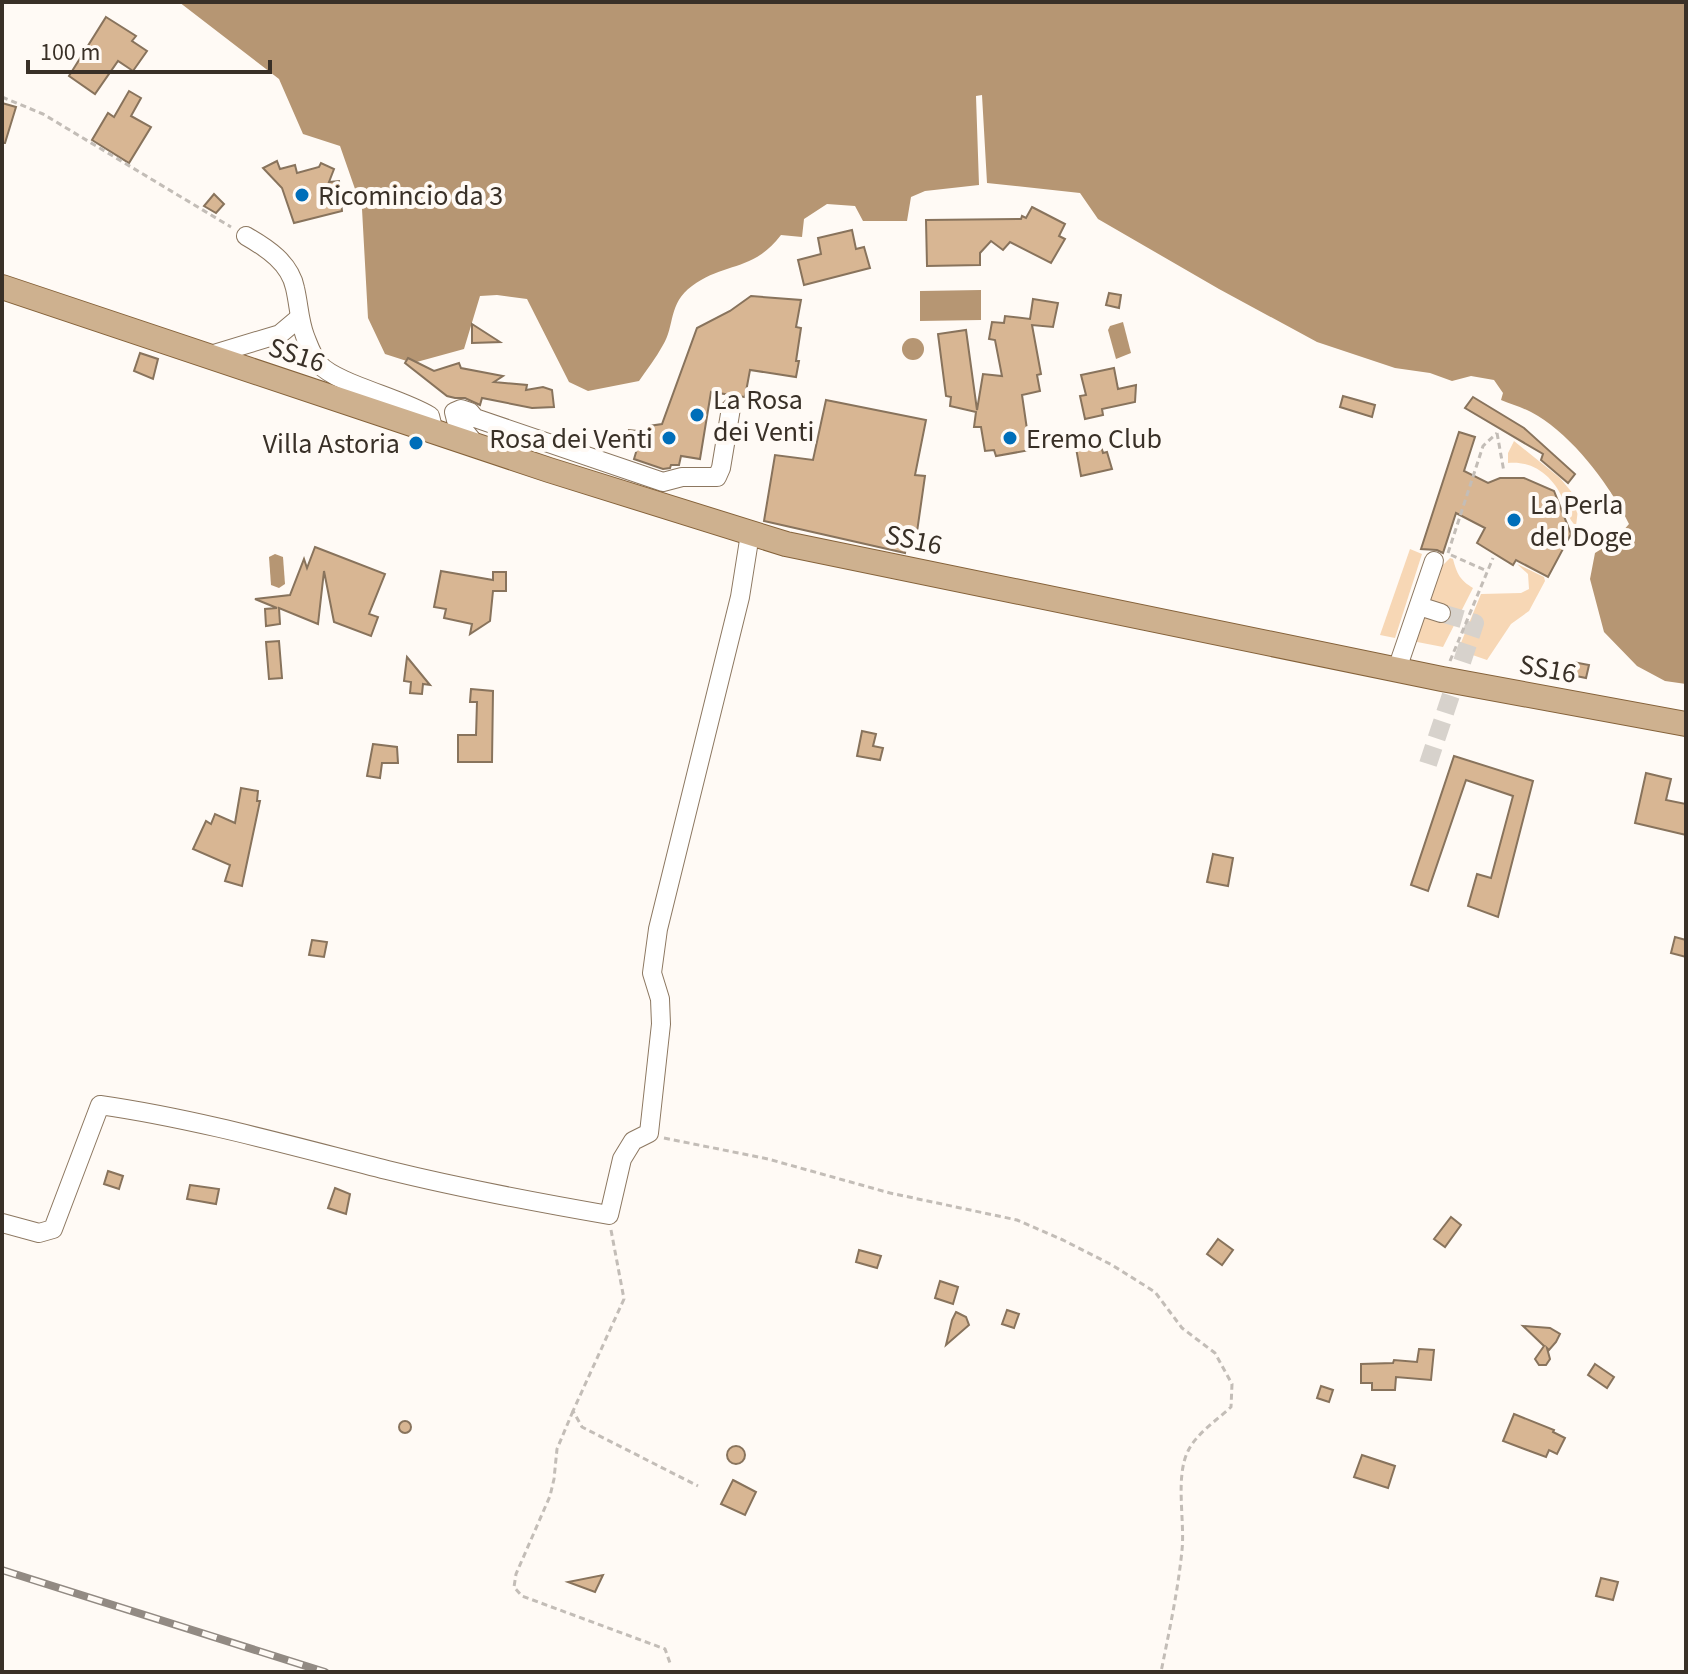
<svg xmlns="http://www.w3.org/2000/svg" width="1688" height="1674" font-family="'Source Sans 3',sans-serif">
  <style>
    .green { fill: #f7d7b5 }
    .water { fill: #b69673 }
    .building { fill: #d8b693; stroke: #88735c; stroke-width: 2 }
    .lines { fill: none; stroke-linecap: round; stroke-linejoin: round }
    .minor-tunnel { stroke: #d7d2cc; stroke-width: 18; stroke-dasharray: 18 9; stroke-linecap: butt }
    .minor-casing { stroke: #8c7760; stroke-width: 20 }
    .major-casing { stroke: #85623a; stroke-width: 26 }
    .path { stroke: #c3bdb7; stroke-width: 3; stroke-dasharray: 6 4; stroke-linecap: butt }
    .minor { stroke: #fff; stroke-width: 18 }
    .major { stroke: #ceb18f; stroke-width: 24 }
    .rail-casing { stroke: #928a83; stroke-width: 8 }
    .rail { stroke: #fffaf5; stroke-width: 5; stroke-dasharray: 15; stroke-linecap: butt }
    .poi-dot { fill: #006eb9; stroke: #fffaf5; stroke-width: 3 }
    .labels { text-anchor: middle; stroke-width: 8; stroke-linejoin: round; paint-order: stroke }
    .poi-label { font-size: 28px; fill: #393027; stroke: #fffaf5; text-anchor: start }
    .street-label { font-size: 28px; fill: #393027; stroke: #fffaf5 }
  </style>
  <rect width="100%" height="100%" fill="#fffaf5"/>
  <g class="green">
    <path d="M1514,441L1560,478L1579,501L1576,526C1568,519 1568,511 1564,502C1555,478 1534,460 1508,463V453Z"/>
    <polygon points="1410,549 1422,554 1395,638 1380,635"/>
    <path d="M1450,558L1453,559C1457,574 1460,580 1473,588L1443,647L1412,641L1420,617L1440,620L1428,600L1440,568Z"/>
    <polygon points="1517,564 1544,577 1545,581 1529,611 1511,624 1487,660 1458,650 1481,594 1521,593 1529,589 1528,574"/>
  </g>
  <g class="water">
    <path d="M179,2H1686V684L1665,681L1637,666L1604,632L1590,579L1595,553L1614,541L1629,524C1609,484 1571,433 1531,412C1521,407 1511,404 1501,400L1503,393L1494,380L1471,376L1452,381L1430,373L1395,368L1317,342L1219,289L1098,219L1080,193L987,183L982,95L976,96L979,185L925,191L911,197L907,221H863L855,206L827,204L804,219L802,237L781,235C753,272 724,262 692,286C668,303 675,326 663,345C656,358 647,369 639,381L588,391L569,382L527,299L497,295L480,296L464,349L413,363L385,354L368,318L362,209L340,146L303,134L279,79Z"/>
    <polygon points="981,290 981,320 920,321 920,291"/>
    <polygon points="1123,322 1131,353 1116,359 1108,330 1110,326"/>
    <circle cx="913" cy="349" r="11"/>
    <polygon points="275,554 283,557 285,584 279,588 271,585 269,557"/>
  </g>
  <g class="building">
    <polygon points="106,17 136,36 132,41 147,51 133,71 118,61 95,94 69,76"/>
    <polygon points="129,91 141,98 131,116 151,127 129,163 92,140 108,113 114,117"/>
    <polygon points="2,103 16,107 5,143 2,143"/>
    <polygon points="277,161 280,169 295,165 297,173 319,167 321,163 334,169 329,182 339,181 342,211 294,223 282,188 263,168"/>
    <polygon points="214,194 224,204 216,213 204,206"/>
    <polygon points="1032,207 1065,224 1059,236 1065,239 1051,263 1010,242 1003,250 991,241 980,253 980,265 927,266 926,220 1021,219 1022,216 1026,218"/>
    <polygon points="852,230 856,249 864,247 870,268 804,285 798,260 821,254 818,238"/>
    <polygon points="1109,293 1121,295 1119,308 1106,305"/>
    <polygon points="751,296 801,300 796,327 801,328 796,361 799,361 796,377 750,370 745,397 711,392 700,459 681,456 679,465 671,465 670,468 663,469 634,459 637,449 630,449 629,430 648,432 649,426 662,424 697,328 730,311"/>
    <polygon points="1033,299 1058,303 1053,327 1032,325 1041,374 1037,375 1040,391 1022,395 1030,450 996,456 994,450 985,451 981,427 974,427 976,412 950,406 951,397 946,396 938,334 966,330 977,410 983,374 1002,376 995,340 989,339 992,322 1004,323 1005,316 1030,319"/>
    <polygon points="472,324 500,342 472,343"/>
    <polygon points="140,353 158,359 153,379 134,371"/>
    <polygon points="408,358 434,371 459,363 461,368 503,376 494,382 527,385 526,390 543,387 552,390 554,407 532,408 482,398 480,405 465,398 455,398 447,396 405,363"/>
    <polygon points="1114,368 1118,389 1136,385 1135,402 1102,409 1103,415 1085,419 1080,396 1086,395 1081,375"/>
    <polygon points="1343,396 1375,405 1372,417 1340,407"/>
    <polygon points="1473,397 1524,428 1575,474 1568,483 1541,460 1543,454 1465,408"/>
    <polygon points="826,400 926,420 915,475 925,476 917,532 909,530 905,553 764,521 775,455 813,460"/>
    <polygon points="1459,432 1475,437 1464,471 1488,483 1500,478 1524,478 1554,491 1571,534 1548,577 1516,560 1513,565 1477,543 1485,528 1456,513 1443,553 1437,550 1421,549"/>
    <polygon points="1100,442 1103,453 1107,452 1112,469 1081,476 1076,448"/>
    <polygon points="315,547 385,574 369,614 378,617 371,636 334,622 324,571 318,624 279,608 280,624 266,626 265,609 277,608 255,599 290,595 304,559 307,568"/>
    <polygon points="441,571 493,580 493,572 506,572 506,591 493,591 490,621 470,634 472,624 444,618 446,609 434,607"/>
    <polygon points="279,641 282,678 269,679 266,642"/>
    <polygon points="407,657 430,685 423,684 422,694 410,693 411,682 404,681"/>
    <polygon points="1573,662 1589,665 1586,678 1571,675"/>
    <polygon points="471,689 493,691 492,762 458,762 458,735 476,735 477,702 470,702"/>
    <polygon points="862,731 876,734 873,746 883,748 880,760 857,756"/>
    <polygon points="373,744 397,747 398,763 382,763 380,778 367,776"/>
    <polygon points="1454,756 1533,781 1498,917 1468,906 1477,874 1491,878 1513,796 1466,780 1428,891 1411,885"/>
    <polygon points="1646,773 1671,779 1666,800 1686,804 1686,835 1635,823"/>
    <polygon points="241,788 258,791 257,801 260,801 242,886 225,881 230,865 193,849 206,821 211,824 215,814 235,823"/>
    <polygon points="1213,854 1233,858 1228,886 1207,882"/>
    <polygon points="1675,937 1686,940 1686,957 1671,953"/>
    <polygon points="312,940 327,942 324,957 309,955"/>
    <polygon points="108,1171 123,1176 119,1189 104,1184"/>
    <polygon points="190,1185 219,1189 216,1204 187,1199"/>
    <polygon points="335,1188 350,1194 346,1214 328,1208"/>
    <polygon points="1451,1217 1461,1225 1445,1247 1434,1239"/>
    <polygon points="1218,1239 1233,1250 1222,1265 1207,1254"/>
    <polygon points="859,1250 881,1256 877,1268 856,1262"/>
    <polygon points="940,1281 958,1287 953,1304 935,1298"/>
    <polygon points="1007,1310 1019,1314 1014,1328 1002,1324"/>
    <polygon points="956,1312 966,1317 969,1325 946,1345 952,1320"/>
    <polygon points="1523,1326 1550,1328 1560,1334 1556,1342 1549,1350 1547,1348 1550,1359 1546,1365 1539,1365 1535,1359 1544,1346"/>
    <polygon points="1419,1349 1434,1350 1431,1380 1396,1377 1395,1390 1372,1390 1372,1383 1361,1383 1361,1364 1393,1363 1394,1360 1417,1362"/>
    <polygon points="1595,1364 1614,1377 1607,1388 1588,1375"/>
    <polygon points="1321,1386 1333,1390 1329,1402 1317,1398"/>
    <polygon points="1514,1414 1554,1430 1553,1432 1565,1438 1557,1454 1549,1450 1546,1457 1503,1441"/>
    <circle cx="405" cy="1427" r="6"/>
    <circle cx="736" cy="1455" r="9"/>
    <polygon points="1362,1455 1395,1466 1388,1488 1354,1477"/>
    <polygon points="733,1480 756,1492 745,1515 721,1504"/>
    <polygon points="603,1575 595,1592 568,1582"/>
    <polygon points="1601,1578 1618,1582 1613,1600 1596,1596"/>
  </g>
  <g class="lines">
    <polyline class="minor-tunnel" points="1428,764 1475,623 1441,613"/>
    <defs>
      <g id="minor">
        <path d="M246,236C267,248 290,263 295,288C299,305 299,320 305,336C309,346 312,356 319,364C337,384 401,398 430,416L434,432"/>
        <polyline points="207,356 280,334 299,318"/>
        <polyline points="476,445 456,420 454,412 461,409 470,412 475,418 663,482 682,477 717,477 721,468 731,408"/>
        <polyline points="1419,606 1441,613"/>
        <polyline points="1397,669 1434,561"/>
        <path d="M2,1223L39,1233L53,1229L100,1105C197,1119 292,1146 387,1170C460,1188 534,1202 609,1215L622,1159L633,1141L649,1133L661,1024L660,999L652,973L658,929L740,597L750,534"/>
      </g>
      <polyline id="major" points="2,287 549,470 786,544 1442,679 1686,724"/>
    </defs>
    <use href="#minor" class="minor-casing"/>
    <use href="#major" class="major-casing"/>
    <g class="path">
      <polyline points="2,97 43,114 231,227"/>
      <polyline points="1497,433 1504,472"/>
      <polyline points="1448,553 1483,446 1497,433"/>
      <polyline points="1451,555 1487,571"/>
      <polyline points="1450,661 1493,558"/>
      <path d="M664,1138L768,1159L890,1193L1017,1220L1063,1240L1112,1265L1155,1292L1182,1328L1215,1353L1232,1384L1231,1407C1217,1420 1196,1434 1188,1451C1175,1477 1185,1521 1182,1550C1178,1591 1169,1632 1161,1672"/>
      <polyline points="611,1230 624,1299 573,1411 582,1427 698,1486"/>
      <polyline points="573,1411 557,1449 554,1479 550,1496 516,1574 514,1587 522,1596 665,1649 670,1663"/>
    </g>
    <use href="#minor" class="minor"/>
    <use href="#major" class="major"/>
    <defs>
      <polyline id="rail" points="2,1570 325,1672"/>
    </defs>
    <use href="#rail" class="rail-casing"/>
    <use href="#rail" class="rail"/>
  </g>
  <g class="poi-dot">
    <circle cx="302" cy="195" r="8"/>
    <circle cx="697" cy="415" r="8"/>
    <circle cx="669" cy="438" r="8"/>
    <circle cx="1010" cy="438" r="8"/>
    <circle cx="416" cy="443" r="8"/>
    <circle cx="1514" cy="520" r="8"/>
  </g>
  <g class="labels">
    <g class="poi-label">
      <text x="318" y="205">Ricomincio da 3</text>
      <text x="713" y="409">La Rosa<tspan x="713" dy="32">dei Venti</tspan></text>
      <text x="653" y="448" text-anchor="end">Rosa dei Venti</text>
      <text x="1026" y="448">Eremo Club</text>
      <text x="400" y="453" text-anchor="end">Villa Astoria</text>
      <text x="1530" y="514">La Perla<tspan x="1530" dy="32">del Doge</tspan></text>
    </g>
    <g class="street-label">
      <text transform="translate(297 354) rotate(18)" y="10">SS16</text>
      <text transform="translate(914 539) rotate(12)" y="10">SS16</text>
      <text transform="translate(1548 668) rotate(10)" y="10">SS16</text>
    </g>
  </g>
  <rect width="1688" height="1674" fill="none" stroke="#393027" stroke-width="8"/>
  <path d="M28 60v12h242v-12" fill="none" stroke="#393027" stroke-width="4"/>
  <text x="40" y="60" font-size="24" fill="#393027" stroke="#fffaf5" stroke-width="6" paint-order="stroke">100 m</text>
</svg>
